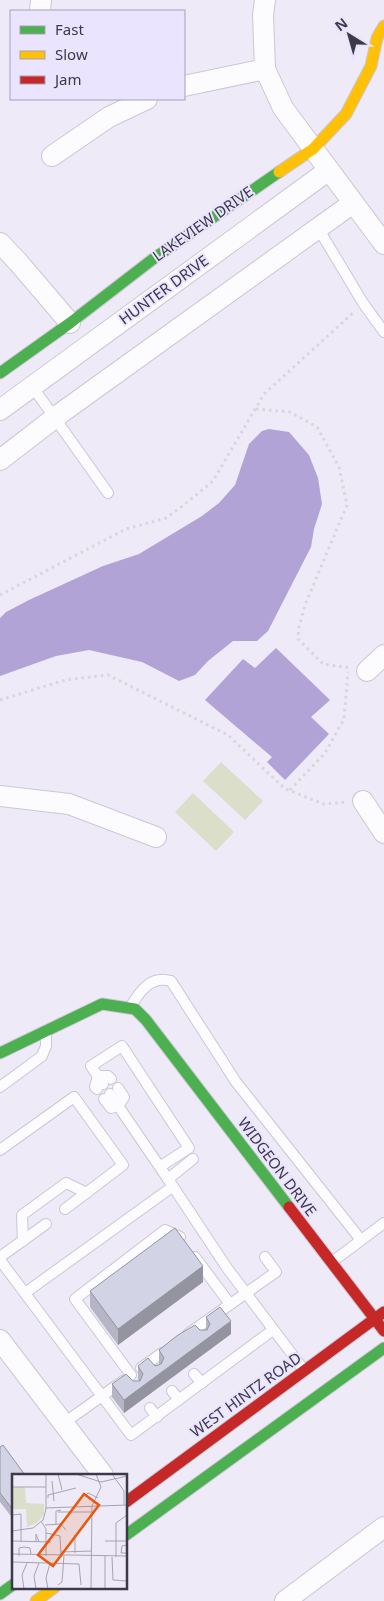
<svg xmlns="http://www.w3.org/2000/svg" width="384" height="1601" font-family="'Noto Sans',sans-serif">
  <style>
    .green { fill: #dbdfca }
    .water { fill: #b1a3d5 }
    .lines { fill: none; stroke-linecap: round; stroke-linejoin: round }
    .lane-casing { stroke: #cbc7d6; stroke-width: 12 }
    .street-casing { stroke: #cbc7d6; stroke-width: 22 }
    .fast-casing { stroke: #cbc7d6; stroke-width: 13 }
    .slow-casing { stroke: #cbc7d6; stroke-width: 13 }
    .jam-casing { stroke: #cbc7d6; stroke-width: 13 }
    .path { stroke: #d8d6db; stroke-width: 3; stroke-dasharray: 2.5 4; stroke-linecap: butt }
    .lane { stroke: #fcfcfe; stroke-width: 10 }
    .street { stroke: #fcfcfe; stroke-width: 20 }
    .fast { stroke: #4caf50; stroke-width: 11 }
    .slow { stroke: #ffc107; stroke-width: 11 }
    .jam { stroke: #c62828; stroke-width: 11 }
    .wall { fill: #b5b5c6 }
    .shaded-wall { fill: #9494a1 }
    .building { fill: #d3d3e6; stroke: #9494a1 }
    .labels { text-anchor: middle; stroke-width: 4; stroke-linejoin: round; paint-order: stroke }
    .street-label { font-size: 15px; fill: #3d384a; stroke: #eae4fe }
    .inset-road { fill: none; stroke: #a7a3b2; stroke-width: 1 }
    .view { fill: #e8590c; fill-opacity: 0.15; stroke: #e8590c; stroke-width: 2.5 }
    .inset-edge { fill: none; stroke: #3d384a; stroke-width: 2.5 }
  </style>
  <rect width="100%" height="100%" fill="#eeeaf8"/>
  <g class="green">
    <polygon points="221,762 263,801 245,820 203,781"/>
    <polygon points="193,793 234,832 216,851 175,812"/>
  </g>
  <g class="water">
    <polygon points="269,429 289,432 309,455 318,478 322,504 314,529 311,547 268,631 257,641 233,641 208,661 195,675 179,681 142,662 89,650 56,656 0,676 0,618 6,612 29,600 103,566 139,554 202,516 219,503 235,485 249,444 262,431"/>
    <polygon points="276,648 330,700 311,717 329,734 285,780 267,762 272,757 205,700 243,659 255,668"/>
  </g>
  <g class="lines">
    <defs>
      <g id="lane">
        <polyline points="318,228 363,303 384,332"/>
        <polyline points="32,386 108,493"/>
        <path d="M131,1006C140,991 151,975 171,981L236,1082L361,1240"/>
        <polyline points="103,1084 91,1066 122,1046 189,1148 161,1166"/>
        <polyline points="0,1087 42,1056 46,1046 46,1033"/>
        <polyline points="97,1089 95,1087 98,1076 108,1076 111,1079"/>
        <polyline points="110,1094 168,1179 193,1159"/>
        <polyline points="104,1099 111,1108 119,1105 124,1097 118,1088"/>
        <polyline points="0,1150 74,1097 123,1165 65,1209"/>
        <polyline points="168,1179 227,1268 304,1370"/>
        <polyline points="23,1241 22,1215 66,1183 87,1193"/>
        <polyline points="0,1257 46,1224"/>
        <polyline points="195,1257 230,1304"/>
        <polyline points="0,1260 131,1435 273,1330"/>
        <polyline points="332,1262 384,1223"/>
        <polyline points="25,1293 172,1187"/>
        <polyline points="188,1334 276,1272 265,1257"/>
        <polyline points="141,1368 162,1353"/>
        <polyline points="194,1374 202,1383"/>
        <polyline points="131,1375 75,1299 165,1230 180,1237"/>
        <polyline points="172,1391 179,1400"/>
        <polyline points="150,1408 157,1417"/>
        <polyline points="64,1423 123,1381"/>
      </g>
      <g id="street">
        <polyline points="265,0 263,15 265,69 283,108 384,244"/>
        <polyline points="40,11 41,0"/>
        <polyline points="184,86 265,69"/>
        <polyline points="52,156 109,117 147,99"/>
        <polyline points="0,243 18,262 70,323"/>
        <polyline points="0,410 329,170"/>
        <polyline points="0,460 61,413 353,203"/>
        <polyline points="367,671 384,655"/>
        <polyline points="0,796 69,804 156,837"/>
        <polyline points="363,801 384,833"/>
        <polyline points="0,1340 103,1475"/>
        <polyline points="285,1601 384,1527"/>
      </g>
      <g id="fast">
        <polyline points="0,373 70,323 153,259 279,172"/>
        <polyline points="0,1053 102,1004 135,1009 146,1020 289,1207"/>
        <polyline points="126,1535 384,1348"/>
        <polyline points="0,1594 14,1584"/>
      </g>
      <g id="slow">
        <polyline points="279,172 313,149 346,114 371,66 377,38 384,26"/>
        <polyline points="36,1601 55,1587"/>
      </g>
      <g id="jam">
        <polyline points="289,1207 384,1331"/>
        <polyline points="126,1502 384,1312"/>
      </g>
    </defs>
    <use href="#lane" class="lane-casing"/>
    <use href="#street" class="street-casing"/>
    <use href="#fast" class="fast-casing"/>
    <use href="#slow" class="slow-casing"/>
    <use href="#jam" class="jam-casing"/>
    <g class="path">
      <polyline points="256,409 290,412 317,427 339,467 347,505 305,605 299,627 298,639 323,664 351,668"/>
      <polyline points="0,595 126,529 166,518 184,505 213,481 264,394 354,312"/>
      <polyline points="0,700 65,680 108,675 228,735 284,788 323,804 348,802"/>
      <polyline points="290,790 325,753 344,719 348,672"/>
    </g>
    <use href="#lane" class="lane"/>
    <use href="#street" class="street"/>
    <use href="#fast" class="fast"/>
    <use href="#slow" class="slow"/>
    <use href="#jam" class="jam"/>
  </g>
  <g class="wall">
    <polygon points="203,1282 118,1345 90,1307 90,1291"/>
    <polygon points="206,1317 231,1334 124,1413 112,1397 112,1384 139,1381 138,1379 138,1366 160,1365 159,1363 159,1350 200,1330 206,1330"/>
    <polygon points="0,1447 14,1475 14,1520 0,1502"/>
  </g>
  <g class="shaded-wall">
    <polygon points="203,1266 203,1282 118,1345 118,1329"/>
    <polygon points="231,1321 231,1334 124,1413 124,1400"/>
  </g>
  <g class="building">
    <polygon points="175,1228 203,1266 118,1329 90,1291"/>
    <polygon points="220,1307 231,1321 124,1400 112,1384 126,1374 133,1381 140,1381 143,1374 138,1366 148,1358 155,1366 161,1364 164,1358 159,1350 178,1335 195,1325 200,1330 207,1330 210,1324 206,1317"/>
    <polygon points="3,1445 25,1475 14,1475 14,1511 0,1493 0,1447"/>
  </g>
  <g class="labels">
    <g class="street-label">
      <text transform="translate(203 224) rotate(-35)" y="5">LAKEVIEW DRIVE</text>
      <text transform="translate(164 290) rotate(-36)" y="5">HUNTER DRIVE</text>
      <text transform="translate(277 1167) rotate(53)" y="5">WIDGEON DRIVE</text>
      <text transform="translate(246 1395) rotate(-36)" y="5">WEST HINTZ ROAD</text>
    </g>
  </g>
  <g transform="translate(12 1474)">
    <rect width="115" height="115" fill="#eeeaf8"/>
    <path d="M0,13H13L14,29L32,30V40L25,49L15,53L14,35H0Z" fill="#dbdfca"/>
    <path class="inset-road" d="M46,0L50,16M64,0L89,8L115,2M100,0L112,17V31M40,7L42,27M0,13H34M73,22L76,19L86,24M36,24V21L64,14M33,34L115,31M46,38H80M0,41L9,40V68M29,47L34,55V82M44,50V37L49,36M33,51L49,50L54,56M0,57L21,54L31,46L34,35V0M34,59L48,62L49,82M0,67L39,68M93,67H115M24,68V60L27,68M115,71L110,72L109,79H115M49,78L80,77M63,79V61M0,80L115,82M7,82V74L12,73L18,74L19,80M100,83L101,106L115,107M104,83V49L115,41M0,88L67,90L69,111M46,111L50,108L52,81M12,115L10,101L15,89M24,115L22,102L27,89M36,115L34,104L38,89M79,115L80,32L89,13L84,0M93,115V81"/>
    <path class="view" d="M72,20L87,31L41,92L26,81Z"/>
    <rect width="115" height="115" class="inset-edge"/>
  </g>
  <rect x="10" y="10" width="175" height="90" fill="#eae4fe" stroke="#a59fb6"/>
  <rect x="20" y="26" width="25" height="8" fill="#4caf50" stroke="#a59fb6"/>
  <text x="55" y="35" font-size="15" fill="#3d384a">Fast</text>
  <rect x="20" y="51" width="25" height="8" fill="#ffc107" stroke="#a59fb6"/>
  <text x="55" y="60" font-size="15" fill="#3d384a">Slow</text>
  <rect x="20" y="76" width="25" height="8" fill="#c62828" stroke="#a59fb6"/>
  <text x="55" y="85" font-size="15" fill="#3d384a">Jam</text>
  <g transform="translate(349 35) rotate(323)" stroke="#eae4fe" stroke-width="4" paint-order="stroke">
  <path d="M0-4L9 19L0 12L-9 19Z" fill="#3d384a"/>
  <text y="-8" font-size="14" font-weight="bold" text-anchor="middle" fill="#3d384a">N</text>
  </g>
</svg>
